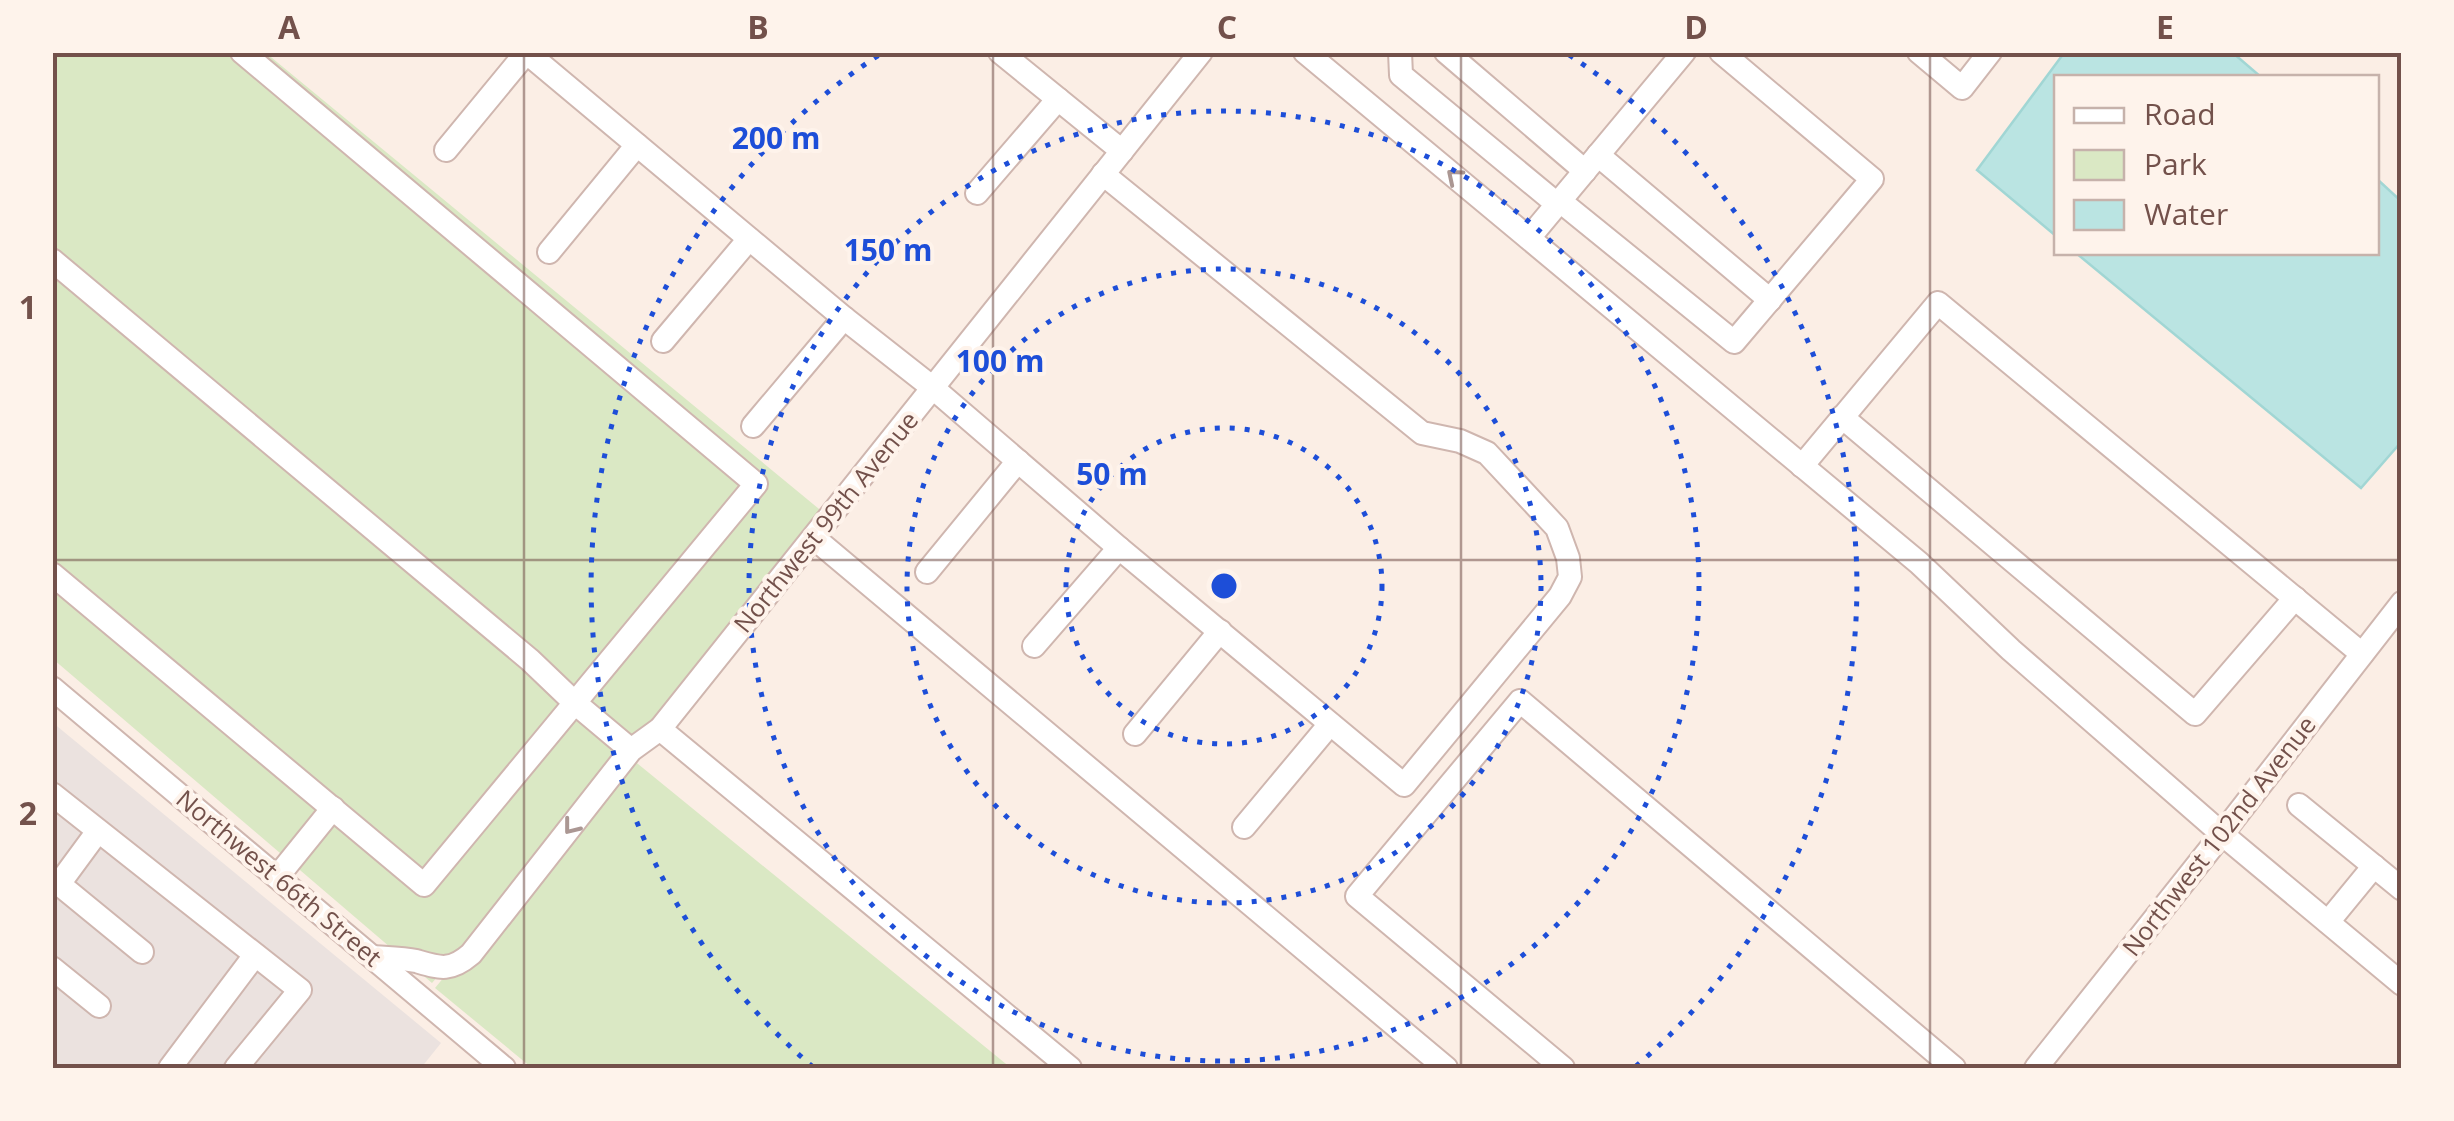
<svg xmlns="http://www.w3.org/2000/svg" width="2454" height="1121" font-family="'Open Sans',sans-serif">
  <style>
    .industrial { fill: #ebe2df }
    .green { fill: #dae8c4 }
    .water { fill: #bae4e2; stroke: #a1d6d4; stroke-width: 2.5 }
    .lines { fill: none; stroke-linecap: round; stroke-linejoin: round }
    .minor-casing { stroke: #cfb6af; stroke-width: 26 }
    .minor { stroke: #fff; stroke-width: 22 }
    .oneway { stroke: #ab9793 }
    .grid { fill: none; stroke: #73514b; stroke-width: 2.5; stroke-opacity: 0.55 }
    .ring { fill: none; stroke: #1d4ed8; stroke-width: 5; stroke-dasharray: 5 10 }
    .labels { text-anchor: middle; stroke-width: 8; stroke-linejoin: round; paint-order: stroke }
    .street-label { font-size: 25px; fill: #73514b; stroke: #fef3eb }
    .centre { fill: #1d4ed8; stroke: #fef3eb; stroke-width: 5 }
    .ring-label { font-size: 30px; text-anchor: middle; font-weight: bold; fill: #1d4ed8; stroke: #fef3eb; stroke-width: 8; stroke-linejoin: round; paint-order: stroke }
    .neatline { fill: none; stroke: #73514b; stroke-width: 4 }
    .grid-label { font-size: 32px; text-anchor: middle; font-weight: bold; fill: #73514b }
  </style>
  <rect width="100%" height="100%" fill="#fbeee5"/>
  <polygon class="industrial" points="52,722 441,1043 421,1068 53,1068"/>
  <polygon class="green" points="53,53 266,53 830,518 627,755 1011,1068 532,1068 435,988 580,813 432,983 53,659"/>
  <g class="water">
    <polygon points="2064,53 2233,53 2261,77 2056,78 2056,236 1977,170"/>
    <polygon points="2377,179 2401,201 2402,441 2361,488 2076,253 2376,252"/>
  </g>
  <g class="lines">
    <defs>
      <g id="minor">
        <polyline points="526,52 844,318 933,388 1119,548 1404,785 1560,596 1570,577 1568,558 1557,528 1487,453 1460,441 1422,433 1103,174"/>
        <polyline points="1000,52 1122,151"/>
        <polyline points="1305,52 1919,563 2011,650 2222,834 2402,984"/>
        <polyline points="1400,52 1401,75 1557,204"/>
        <polyline points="1446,52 1585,171"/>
        <polyline points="1919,52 1962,88 1990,52"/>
        <polyline points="446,150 526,53"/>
        <polyline points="1598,155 1770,300"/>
        <polyline points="977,193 1058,99"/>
        <polyline points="1560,201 1734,342 1872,179 1721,52"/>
        <polyline points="1529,238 1684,52"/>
        <polyline points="549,252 637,145"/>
        <polyline points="52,260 530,660 575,703 631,750"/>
        <polyline points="663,341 749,239"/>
        <polyline points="1842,417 2195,714 2295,598"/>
        <polyline points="753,426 844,318"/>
        <polyline points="1802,466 1938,303 2362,654"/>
        <polyline points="814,538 1446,1068"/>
        <polyline points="927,572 1018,461"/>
        <polyline points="52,574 424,885 756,484 242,52"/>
        <polyline points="1034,646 1119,548"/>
        <polyline points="52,688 504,1068"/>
        <polyline points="660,729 1070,1068"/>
        <polyline points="1135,734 1220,631"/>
        <polyline points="52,794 300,990 236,1068"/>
        <polyline points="2299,805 2402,889"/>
        <polyline points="1244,827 1330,724"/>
        <polyline points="98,831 59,884 142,952"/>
        <polyline points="278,876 333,808"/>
        <polyline points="2328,922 2374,866"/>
        <path d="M373,957C387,958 403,958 416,961C440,968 450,972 471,954L631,750L660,729L1201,52"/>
        <polyline points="52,968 99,1006"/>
        <polyline points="170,1068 255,955"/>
        <polyline points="1563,1068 1357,896 1520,701 1954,1068"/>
        <polyline points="2036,1068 2222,834 2402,603"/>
      </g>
    </defs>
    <use href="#minor" class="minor-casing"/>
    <use href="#minor" class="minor"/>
  </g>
  <defs><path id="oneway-chevron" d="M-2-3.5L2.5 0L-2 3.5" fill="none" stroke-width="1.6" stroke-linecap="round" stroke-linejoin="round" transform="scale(2.5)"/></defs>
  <g class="oneway">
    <use href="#oneway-chevron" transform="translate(1454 176) rotate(-140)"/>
    <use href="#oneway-chevron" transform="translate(571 827) rotate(128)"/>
  </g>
  <path class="grid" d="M524,52V1068M993,52V1068M1461,52V1068M1930,52V1068M52,560H2402"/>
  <g class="ring">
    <circle cx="1224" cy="586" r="158"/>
    <circle cx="1224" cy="586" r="317"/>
    <circle cx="1224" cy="586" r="475"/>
    <path d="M813 1067A633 633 0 0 1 879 55M1569 55A633 633 0 0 1 1635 1067"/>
  </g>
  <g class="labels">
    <g class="street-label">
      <text transform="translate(826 522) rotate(-51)" y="9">Northwest 99th Avenue</text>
      <text transform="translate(2219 836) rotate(-52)" y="9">Northwest 102nd Avenue</text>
      <text transform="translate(279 878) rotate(40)" y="9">Northwest 66th Street</text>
    </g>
  </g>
  <circle cx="1224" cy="586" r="15" class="centre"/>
  <g class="ring-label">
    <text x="776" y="149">200 m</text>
    <text x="888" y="261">150 m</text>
    <text x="1000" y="372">100 m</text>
    <text x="1112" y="485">50 m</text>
  </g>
  <rect width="2454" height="1121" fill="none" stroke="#fef3eb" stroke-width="110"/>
  <rect x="2054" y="75" width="325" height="180" fill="#fef3eb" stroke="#c6b2ab" stroke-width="2.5"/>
  <rect x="2074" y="108" width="50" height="15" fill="#ffffff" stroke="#c6b2ab" stroke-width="2.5"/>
  <text x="2144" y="125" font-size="30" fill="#73514b">Road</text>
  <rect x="2074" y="150" width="50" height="30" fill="#dae8c4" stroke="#c6b2ab" stroke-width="2.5"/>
  <text x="2144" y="175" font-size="30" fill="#73514b">Park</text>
  <rect x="2074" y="200" width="50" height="30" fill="#bae4e2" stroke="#c6b2ab" stroke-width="2.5"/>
  <text x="2144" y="225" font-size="30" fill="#73514b">Water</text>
  <rect x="55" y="55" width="2344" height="1011" class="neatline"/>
  <g class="grid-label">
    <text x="289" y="39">A</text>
    <text x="758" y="39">B</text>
    <text x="1227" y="39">C</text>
    <text x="1696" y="39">D</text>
    <text x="2165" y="39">E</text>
    <text x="28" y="319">1</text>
    <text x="28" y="825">2</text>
  </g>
</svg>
